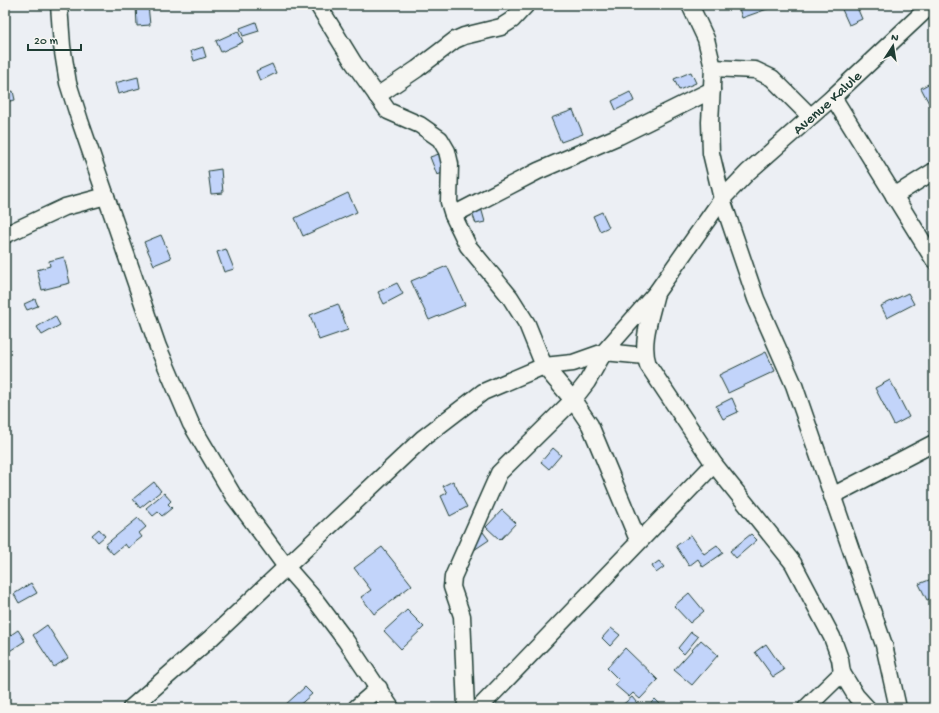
<svg xmlns="http://www.w3.org/2000/svg" width="939" height="713" font-family="'Gochi Hand',sans-serif">
  <style>
    .building { fill: #c2d4fa; stroke: #1f3d34 }
    .lines { fill: none; stroke-linecap: round; stroke-linejoin: round }
    .street-casing { stroke: #1f3d34; stroke-width: 19 }
    .street { stroke: #f6f6f2; stroke-width: 16 }
    .labels { text-anchor: middle; stroke-width: 3; stroke-linejoin: round; paint-order: stroke }
    .street-label { font-size: 15px; fill: #1f3d34; stroke: #f6f6f2 }
  </style>
  <rect width="100%" height="100%" fill="#eceff4"/>
  <filter id="ink" filterUnits="userSpaceOnUse"><feTurbulence type="fractalNoise" baseFrequency=".025" numOctaves="2"/><feDisplacementMap in="SourceGraphic" scale="8" xChannelSelector="R" yChannelSelector="G"/><feConvolveMatrix kernelMatrix="1 2 1 2 8 2 1 2 1" color-interpolation-filters="sRGB"/></filter>
  <g filter="url(#ink)">
    <g class="building">
      <polygon points="136,5 148,5 150,25 137,26"/>
      <polygon points="738,5 769,5 770,8 742,18"/>
      <polygon points="840,5 856,5 862,19 849,25"/>
      <polygon points="256,22 259,31 243,36 240,28"/>
      <polygon points="238,31 243,42 221,52 216,41"/>
      <polygon points="203,47 206,57 194,61 191,51"/>
      <polygon points="272,64 276,73 260,81 256,71"/>
      <polygon points="691,72 696,83 679,90 674,79"/>
      <polygon points="138,77 140,88 118,94 115,83"/>
      <polygon points="932,82 934,86 934,108 932,109 921,88"/>
      <polygon points="13,91 15,100 5,102 5,93"/>
      <polygon points="630,92 634,101 616,110 612,101"/>
      <polygon points="573,110 583,134 561,142 551,118"/>
      <polygon points="439,154 446,172 437,175 430,157"/>
      <polygon points="221,169 223,193 211,194 208,171"/>
      <polygon points="348,193 357,212 303,236 295,218"/>
      <polygon points="480,204 485,222 476,224 470,207"/>
      <polygon points="602,212 609,227 600,231 593,216"/>
      <polygon points="161,235 171,258 154,265 144,242"/>
      <polygon points="226,249 234,269 224,272 217,252"/>
      <polygon points="64,257 70,283 42,290 37,270 50,266 49,261"/>
      <polygon points="447,266 465,305 429,320 411,281"/>
      <polygon points="397,283 403,294 384,304 378,292"/>
      <polygon points="908,293 914,304 887,318 881,306"/>
      <polygon points="35,299 38,306 27,310 24,304"/>
      <polygon points="338,304 348,330 319,340 310,315"/>
      <polygon points="55,316 60,325 42,335 37,327"/>
      <polygon points="766,352 775,371 728,393 719,375"/>
      <polygon points="890,380 909,417 894,425 875,388"/>
      <polygon points="732,398 738,412 723,419 716,406"/>
      <polygon points="553,448 561,455 549,469 541,462"/>
      <polygon points="453,481 467,507 450,516 441,496 447,493 443,486"/>
      <polygon points="154,482 161,491 140,508 133,499"/>
      <polygon points="164,493 171,501 168,504 172,508 162,516 158,512 153,516 146,508"/>
      <polygon points="502,510 516,523 500,540 486,527"/>
      <polygon points="138,518 146,527 139,533 142,537 128,548 125,544 113,554 105,545"/>
      <polygon points="99,529 105,536 98,542 92,535"/>
      <polygon points="483,532 489,540 474,550 469,543"/>
      <polygon points="751,534 757,540 736,558 730,551"/>
      <polygon points="691,535 704,554 717,545 723,553 703,567 698,559 689,566 676,546"/>
      <polygon points="382,547 412,585 374,614 361,597 371,590 354,568"/>
      <polygon points="659,561 664,567 656,573 652,566"/>
      <polygon points="934,578 934,597 927,600 919,584"/>
      <polygon points="31,583 37,593 19,603 14,594"/>
      <polygon points="689,593 704,611 690,623 674,606"/>
      <polygon points="407,610 424,627 401,649 384,631"/>
      <polygon points="47,625 68,658 54,667 33,635"/>
      <polygon points="611,628 620,635 610,646 602,638"/>
      <polygon points="18,630 25,641 5,654 5,639"/>
      <polygon points="691,632 698,637 684,654 678,648"/>
      <polygon points="701,640 718,655 692,685 674,670"/>
      <polygon points="766,644 784,670 773,677 755,652"/>
      <polygon points="625,648 658,680 640,699 633,693 629,697 615,685 619,680 607,668"/>
      <polygon points="305,687 312,694 296,708 287,708 285,705"/>
      <polygon points="632,697 641,708 623,708 621,706"/>
      <polygon points="655,699 663,707 646,708"/>
    </g>
    <g class="lines">
      <defs>
        <g id="street">
          <polyline points="59,5 62,46 68,83 80,121 158,347 191,424 233,495 287,568 316,601 346,641 391,708"/>
          <polyline points="318,5 353,62 388,111 420,125 440,139 447,151 450,164 449,202 453,215 468,246 510,297 527,324 544,366 573,400 590,425 638,540"/>
          <polyline points="690,5 706,39 713,68 710,122 711,153 722,199 756,299 794,385 884,645 898,708"/>
          <polyline points="713,68 755,70 772,78 810,116"/>
          <polyline points="377,96 417,69 455,40 464,36 501,27 512,20 526,5"/>
          <polyline points="833,97 934,260"/>
          <polyline points="894,196 934,171"/>
          <polyline points="453,215 538,171 619,136 712,90"/>
          <polyline points="5,235 65,207 106,196"/>
          <path d="M656,293C651,315 640,343 648,365L714,464L793,563L832,637L840,659L842,673L806,708"/>
          <polyline points="832,496 934,443"/>
          <polyline points="842,673 856,696 867,708"/>
          <path id="s1" d="M131,708L212,637L423,438L483,392L544,366L573,363L604,352L656,293L722,199L748,172L833,97L931,5"/>
          <polyline points="356,708 379,688"/>
          <polyline points="466,708 462,616 452,587 453,577 499,473 573,400 587,382 604,352 645,356"/>
          <polyline points="479,708 714,464"/>
        </g>
      </defs>
      <use href="#street" class="street-casing"/>
      <use href="#street" class="street"/>
    </g>
  </g>
  <g class="labels">
    <g class="street-label">
      <text dy="5" stroke="none"><textPath href="#s1" startOffset="938">Avenue Kalule</textPath></text>
    </g>
  </g>
  <rect width="939" height="713" fill="none" stroke="#f6f6f2" stroke-width="20"/>
  <rect x="10" y="10" width="919" height="693" fill="none" stroke="#1f3d34" stroke-width="1.5" filter="url(#ink)"/>
  <g transform="translate(893 46) rotate(12)" stroke="#f6f6f2" stroke-width="3" paint-order="stroke">
  <path d="M0-3L7 15L0 10L-7 15Z" fill="#1f3d34"/>
  <text y="-6" font-size="11" font-weight="bold" text-anchor="middle" fill="#1f3d34">N</text>
  </g>
  <path d="M28 44v6h53v-6" fill="none" stroke="#1f3d34" stroke-width="2"/>
  <text x="34" y="44" font-size="12" fill="#1f3d34" stroke="#f6f6f2" stroke-width="3" paint-order="stroke">20 m</text>
</svg>
